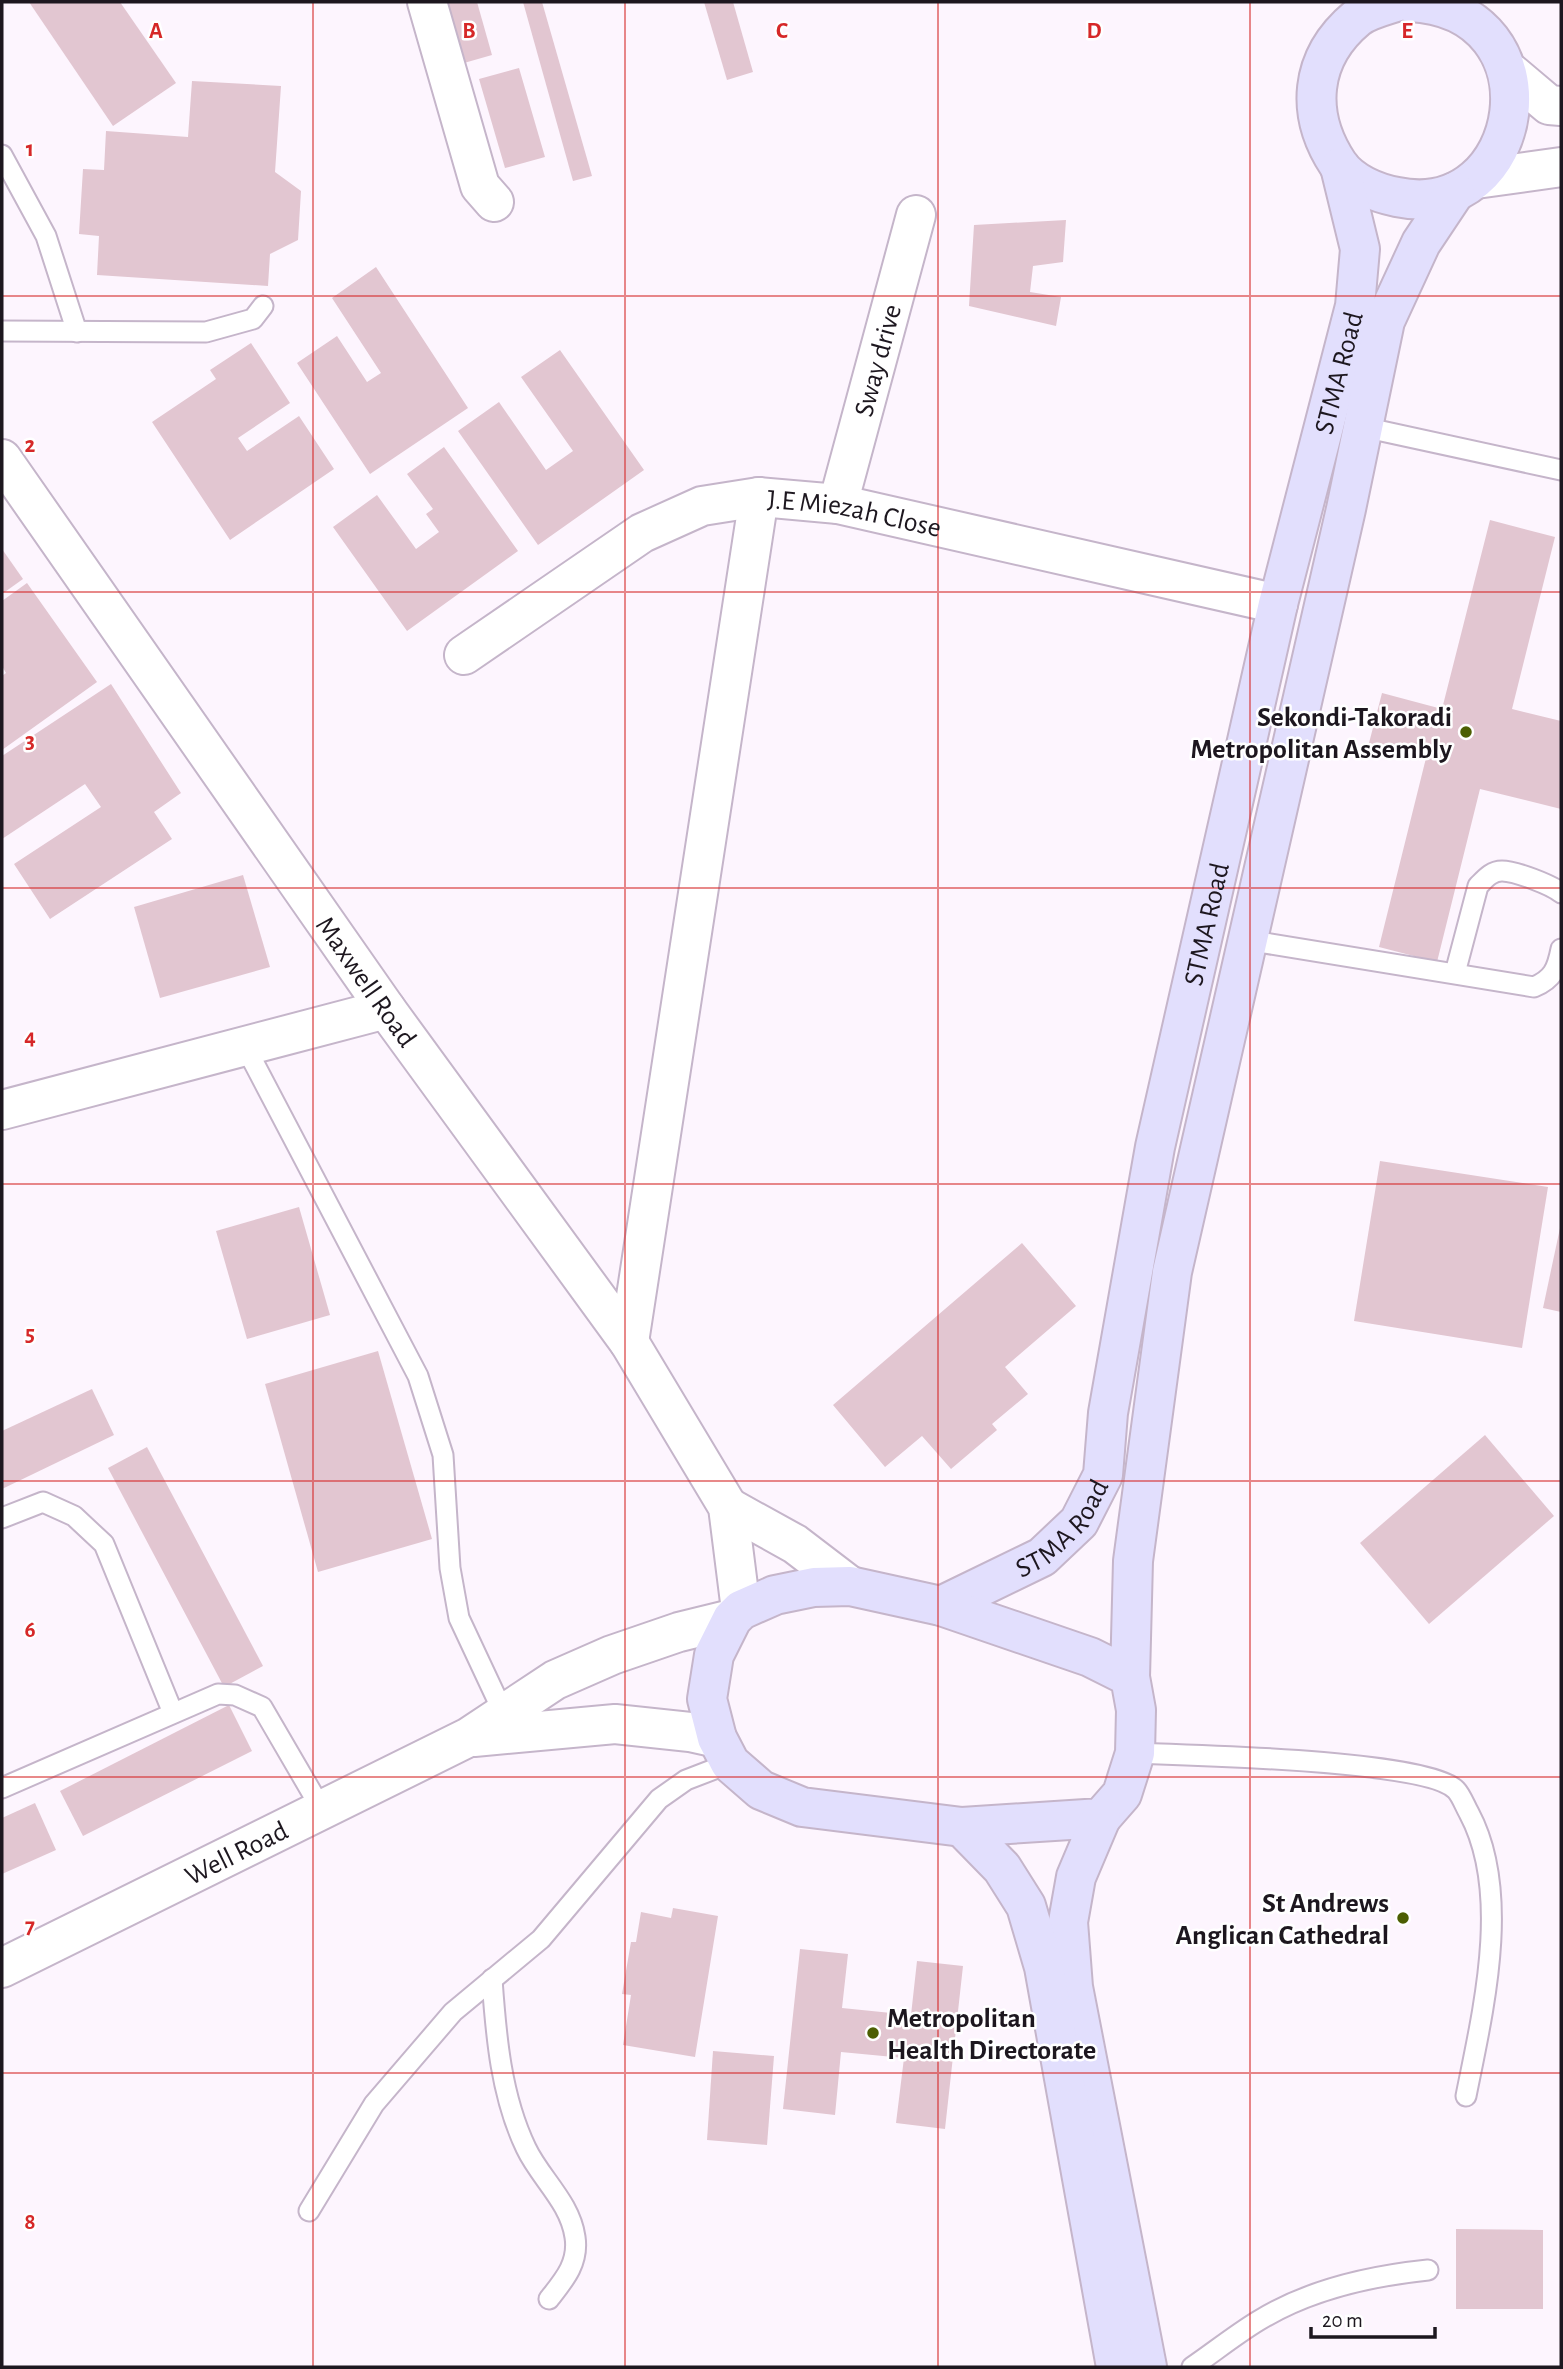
<svg xmlns="http://www.w3.org/2000/svg" width="1563" height="2369" font-family="'Alegreya Sans',sans-serif">
  <style>
    .building { fill: #e2c6d1 }
    .lines { fill: none; stroke-linecap: round; stroke-linejoin: round }
    .service-casing { stroke: #c5b5ca; stroke-width: 23 }
    .minor-casing { stroke: #c5b5ca; stroke-width: 42 }
    .tertiary-casing { stroke: #c5b5ca; stroke-width: 42 }
    .secondary-casing { stroke: #c5b5ca; stroke-width: 42 }
    .service { stroke: #fff; stroke-width: 19 }
    .minor { stroke: #fff; stroke-width: 38 }
    .tertiary { stroke: #fff; stroke-width: 38 }
    .secondary { stroke: #e2dffd; stroke-width: 38 }
    .grid { fill: none; stroke: #d62828; stroke-width: 2; stroke-opacity: 0.55 }
    .poi-dot { fill: #4c5e02; stroke: #fff; stroke-width: 2.5 }
    .labels { text-anchor: middle; stroke-width: 5; stroke-linejoin: round; paint-order: stroke }
    .street-label { font-size: 28px; fill: #1d171f; stroke: #fff }
    .poi-label { font-size: 28px; font-weight: bold; fill: #1d171f; stroke: #fff; text-anchor: end }
    .grid-label { font-size: 23px; text-anchor: middle; font-weight: bold; fill: #d62828; stroke: #fff; stroke-width: 5; stroke-linejoin: round; paint-order: stroke }
  </style>
  <rect width="100%" height="100%" fill="#fdf5fe"/>
  <g class="building">
    <polygon points="29,2 120,2 176,83 113,126"/>
    <polygon points="447,2 477,2 492,55 464,63"/>
    <polygon points="523,2 542,2 592,176 573,181"/>
    <polygon points="704,2 733,2 753,72 727,80"/>
    <polygon points="519,68 545,157 505,168 479,79"/>
    <polygon points="192,81 281,86 275,172 301,191 298,240 270,254 268,286 97,275 99,236 79,234 83,169 104,170 106,131 188,137"/>
    <polygon points="1066,220 1063,262 1033,266 1030,292 1061,297 1056,326 969,306 974,225"/>
    <polygon points="376,267 468,408 370,474 297,363 337,336 367,382 381,373 332,298"/>
    <polygon points="251,343 290,403 238,438 247,451 299,416 334,469 230,540 152,422 216,379 210,370"/>
    <polygon points="560,350 644,470 538,545 458,431 499,402 546,470 573,451 521,377"/>
    <polygon points="444,447 518,551 407,631 333,527 377,495 416,549 439,532 426,514 433,509 407,474"/>
    <polygon points="1490,520 1555,537 1512,709 1561,721 1561,809 1480,789 1437,962 1379,947 1426,758 1369,743 1382,693 1442,709"/>
    <polygon points="2,549 23,579 2,594"/>
    <polygon points="27,583 97,682 2,750 2,676 6,673 2,666 2,601"/>
    <polygon points="111,684 181,793 154,812 172,839 50,919 14,864 101,807 85,784 2,839 2,756"/>
    <polygon points="243,875 270,967 160,998 134,907"/>
    <polygon points="1380,1161 1548,1187 1522,1348 1354,1321"/>
    <polygon points="299,1207 330,1315 247,1339 216,1231"/>
    <polygon points="1560,1228 1561,1228 1561,1312 1543,1308"/>
    <polygon points="1022,1243 1076,1306 1005,1367 1028,1394 992,1424 997,1430 951,1469 922,1436 885,1467 833,1405"/>
    <polygon points="378,1351 432,1539 318,1572 265,1384"/>
    <polygon points="92,1389 114,1435 2,1489 2,1431"/>
    <polygon points="1485,1435 1554,1516 1429,1624 1360,1543"/>
    <polygon points="147,1447 263,1666 224,1687 108,1468"/>
    <polygon points="229,1705 252,1751 83,1836 60,1791"/>
    <polygon points="35,1803 56,1850 2,1874 2,1818"/>
    <polygon points="673,1908 718,1916 695,2057 623,2045 631,1995 622,1994 631,1942 636,1942 641,1912 671,1918"/>
    <polygon points="800,1949 848,1954 842,2008 911,2015 917,1961 963,1966 945,2129 896,2123 904,2058 841,2052 835,2115 783,2109"/>
    <polygon points="713,2051 774,2056 767,2145 707,2140"/>
    <polygon points="1456,2229 1543,2230 1543,2309 1456,2309"/>
  </g>
  <g class="lines">
    <defs>
      <g id="service">
        <polyline points="2,155 46,236 77,332"/>
        <polyline points="2,331 206,332 253,319 263,306"/>
        <polyline points="1363,427 1561,470"/>
        <path d="M1246,940L1534,987C1553,979 1557,969 1561,949"/>
        <path d="M1455,973L1478,886C1485,879 1491,871 1502,871C1515,871 1552,885 1561,893"/>
        <polyline points="245,1046 418,1376 443,1455 450,1568 459,1618 504,1714"/>
        <polyline points="2,1518 43,1502 74,1516 104,1544 173,1713"/>
        <path d="M1135,1753C1187,1755 1427,1760 1456,1790C1461,1795 1465,1806 1469,1813C1512,1893 1483,2011 1466,2096"/>
        <polyline points="2,1788 218,1694 235,1695 262,1707 322,1810"/>
        <path d="M492,1979C496,2036 501,2096 526,2148C540,2178 570,2202 575,2237C579,2263 564,2280 549,2299"/>
        <polyline points="309,2211 374,2104 453,2012 541,1939 659,1799 686,1780 730,1763"/>
        <path d="M1192,2367C1214,2352 1235,2335 1258,2321C1308,2290 1370,2276 1428,2270"/>
      </g>
      <g id="minor">
        <polyline points="427,2 480,186 494,202"/>
        <path id="s1" d="M2,459L386,1009L629,1342L728,1507L741,1610"/>
        <path id="s2" d="M838,504L916,215"/>
        <path id="s3" d="M464,655L642,533L702,506L759,497L838,504L1278,604"/>
        <polyline points="2,1110 386,1009"/>
        <polyline points="629,1342 759,497"/>
        <polyline points="728,1507 795,1544 850,1586"/>
      </g>
      <g id="tertiary">
        <polyline points="1511,73 1549,105 1561,106"/>
        <polyline points="1476,179 1561,167"/>
        <polyline points="474,1737 615,1724 690,1732 717,1738"/>
        <path id="s4" d="M2,1968L469,1737L555,1680L612,1655L679,1632L732,1619"/>
      </g>
      <g id="secondary">
        <path d="M1396,2C1384,6 1367,10 1357,18C1309,58 1305,114 1338,164C1351,183 1376,193 1397,197C1526,224 1563,10 1410,2"/>
        <path id="s5" d="M941,1606L1042,1557L1079,1522L1103,1475L1108,1413L1155,1147L1278,604L1355,306L1360,249L1340,167"/>
        <polyline points="1130,1677 1090,1657 941,1606 850,1586 814,1587 775,1595 741,1610 732,1619 714,1655 707,1699 717,1738 730,1763 761,1790 802,1807 962,1827 1101,1818 1122,1794 1135,1753 1136,1710 1130,1677 1133,1561 1172,1272 1346,509 1385,321 1421,243 1455,192"/>
        <polyline points="1101,1818 1076,1877 1068,1922 1073,1987 1147,2367"/>
        <polyline points="962,1827 1002,1868 1026,1906 1044,1967 1116,2367"/>
      </g>
    </defs>
    <use href="#service" class="service-casing"/>
    <use href="#minor" class="minor-casing"/>
    <use href="#tertiary" class="tertiary-casing"/>
    <use href="#secondary" class="secondary-casing"/>
    <use href="#service" class="service"/>
    <use href="#minor" class="minor"/>
    <use href="#tertiary" class="tertiary"/>
    <use href="#secondary" class="secondary"/>
  </g>
  <path class="grid" d="M313,2V2367M625,2V2367M938,2V2367M1250,2V2367M2,296H1561M2,592H1561M2,888H1561M2,1184H1561M2,1481H1561M2,1777H1561M2,2073H1561"/>
  <g class="poi-dot">
    <circle cx="1466" cy="732" r="7"/>
    <circle cx="1403" cy="1918" r="7"/>
    <circle cx="873" cy="2033" r="7"/>
  </g>
  <g class="labels">
    <g class="street-label">
      <text dy="10" stroke="none"><textPath href="#s2" startOffset="149">Sway drive</textPath></text>
      <text dy="10" stroke="none"><textPath href="#s5" startOffset="1344">STMA Road</textPath></text>
      <text dy="10" stroke="none"><textPath href="#s3" startOffset="436">J.E Miezah Close</textPath></text>
      <text dy="10" stroke="none"><textPath href="#s5" startOffset="777">STMA Road</textPath></text>
      <text dy="10" stroke="none"><textPath href="#s1" startOffset="637">Maxwell Road</textPath></text>
      <text dy="10" stroke="none"><textPath href="#s5" startOffset="147">STMA Road</textPath></text>
      <text dy="10" stroke="none"><textPath href="#s4" startOffset="261">Well Road</textPath></text>
    </g>
    <g class="poi-label">
      <text x="1452" y="726">Sekondi-Takoradi<tspan x="1452" dy="32">Metropolitan Assembly</tspan></text>
      <text x="1389" y="1912">St Andrews<tspan x="1389" dy="32">Anglican Cathedral</tspan></text>
      <text x="887" y="2027" text-anchor="start">Metropolitan<tspan x="887" dy="32">Health Directorate</tspan></text>
    </g>
  </g>
  <g class="grid-label">
    <text x="156" y="38">A</text>
    <text x="469" y="38">B</text>
    <text x="782" y="38">C</text>
    <text x="1094" y="38">D</text>
    <text x="1407" y="38">E</text>
    <text x="30" y="156">1</text>
    <text x="30" y="452">2</text>
    <text x="30" y="748">3</text>
    <text x="30" y="1044">4</text>
    <text x="30" y="1341">5</text>
    <text x="30" y="1637">6</text>
    <text x="30" y="1933">7</text>
    <text x="30" y="2229">8</text>
  </g>
  <rect width="1563" height="2369" fill="none" stroke="#1d171f" stroke-width="7"/>
  <path d="M1311 2327v10h124v-10" fill="none" stroke="#1d171f" stroke-width="3.5"/>
  <text x="1322" y="2327" font-size="21" fill="#1d171f" stroke="#ffffff" stroke-width="5" paint-order="stroke">20 m</text>
</svg>
